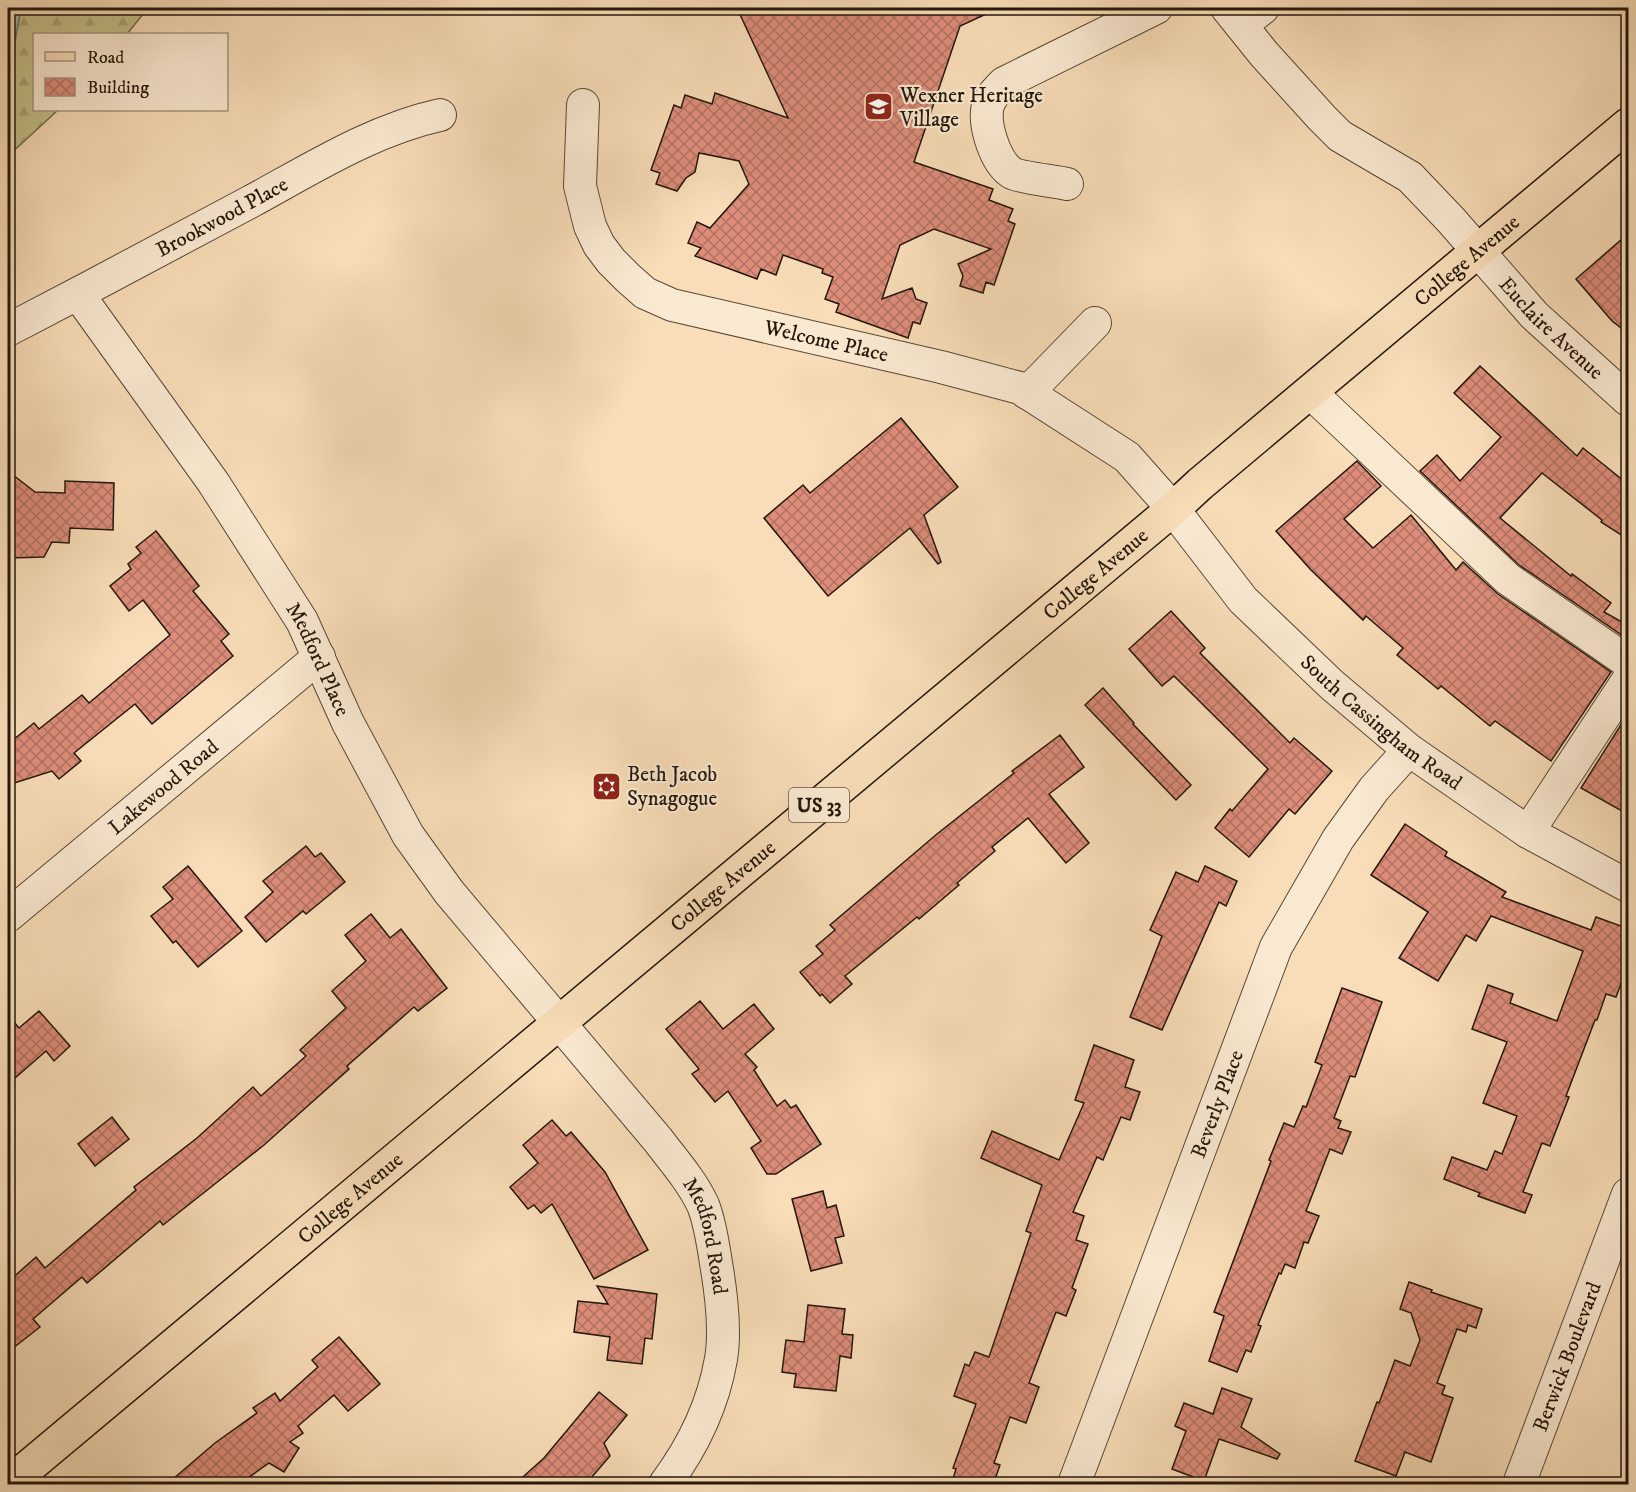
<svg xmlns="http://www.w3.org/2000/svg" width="1636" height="1492" font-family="'IM FELL DW Pica',serif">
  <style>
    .forest { fill: url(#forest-firs); stroke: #736b4b; stroke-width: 1.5 }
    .water { fill: url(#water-waves); stroke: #6c796f; stroke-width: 1.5 }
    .building { fill: url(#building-cross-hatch); stroke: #23170c; stroke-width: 1.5 }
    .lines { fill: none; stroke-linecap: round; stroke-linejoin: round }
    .minor-casing { stroke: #584837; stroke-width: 34 }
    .major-casing { stroke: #23170c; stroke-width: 36 }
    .minor { stroke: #fae9d1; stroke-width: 32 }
    .major { stroke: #f8ddb8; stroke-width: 33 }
    .labels { text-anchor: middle; stroke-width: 4.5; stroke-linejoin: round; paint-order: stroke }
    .shield { fill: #fae9d1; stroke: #645647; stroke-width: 1.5 }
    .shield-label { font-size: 20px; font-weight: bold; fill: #23170c }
    .poi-label { font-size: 21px; fill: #23170c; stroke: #fae9d1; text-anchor: start }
    .street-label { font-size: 21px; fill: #23170c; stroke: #fae9d1 }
  </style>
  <defs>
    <pattern id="forest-firs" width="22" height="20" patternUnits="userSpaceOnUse" patternTransform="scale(1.5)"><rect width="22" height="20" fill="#c3bf8a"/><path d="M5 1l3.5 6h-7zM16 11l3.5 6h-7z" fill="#a7a376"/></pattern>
    <pattern id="water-waves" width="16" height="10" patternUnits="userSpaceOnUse" patternTransform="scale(1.5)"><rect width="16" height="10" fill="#9dbbb1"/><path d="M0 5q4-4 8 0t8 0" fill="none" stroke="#87a097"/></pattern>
    <pattern id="building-cross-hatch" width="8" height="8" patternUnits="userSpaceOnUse" patternTransform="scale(1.5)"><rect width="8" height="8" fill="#dd8d7a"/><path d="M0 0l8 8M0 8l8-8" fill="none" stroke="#b37262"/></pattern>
  </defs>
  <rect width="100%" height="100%" fill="#f8ddb8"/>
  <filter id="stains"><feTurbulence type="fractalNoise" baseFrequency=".00333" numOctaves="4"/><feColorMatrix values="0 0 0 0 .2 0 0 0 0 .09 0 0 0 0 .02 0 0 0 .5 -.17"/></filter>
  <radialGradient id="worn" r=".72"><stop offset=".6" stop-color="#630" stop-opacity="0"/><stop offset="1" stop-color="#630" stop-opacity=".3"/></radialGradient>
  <polygon class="forest" points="21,8 148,8 127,34 34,34 34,110 58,110 8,156 8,70 11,63"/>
  <polygon class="water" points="8,8 21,8 11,63 8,70"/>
  <g class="building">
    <polygon points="737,8 999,8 960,26 914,162 993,189 989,200 1013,209 1008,221 1015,224 994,285 986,282 983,293 960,286 963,276 958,264 991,249 934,229 900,245 882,299 912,288 916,299 927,303 920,324 913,322 908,338 836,312 839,304 825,299 833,277 822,273 823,269 783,255 776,275 761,269 757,279 695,256 701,248 688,243 697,222 710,228 749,184 739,161 699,153 695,172 686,178 677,191 656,184 660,173 651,170 674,105 681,108 685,95 712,104 715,93 788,118"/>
    <polygon points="1629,233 1629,334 1612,321 1576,279"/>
    <polygon points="1480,366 1577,456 1583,448 1629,485 1629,540 1601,522 1602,520 1542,473 1500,518 1571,576 1572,574 1611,603 1604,612 1629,626 1629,640 1519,565 1420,471 1437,455 1460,481 1501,437 1454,393"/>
    <polygon points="901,418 958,487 924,515 941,562 938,564 910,528 828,596 764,518 803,485 810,493"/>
    <polygon points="1357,461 1381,486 1344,519 1373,548 1411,515 1456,570 1463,562 1498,594 1611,672 1551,761 1495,721 1490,726 1441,686 1438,689 1397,655 1403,648 1366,616 1363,620 1311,570 1276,531"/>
    <polygon points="8,471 35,492 65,493 65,481 114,483 113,530 70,528 69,543 52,542 44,557 8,558"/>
    <polygon points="156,531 199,586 193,591 229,634 221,641 233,656 152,724 135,704 74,753 81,761 59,779 52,771 8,785 8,744 34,723 39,729 82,695 89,703 170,635 143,600 129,611 110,586 131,569 128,564 141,553 136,547"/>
    <polygon points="1171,611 1205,648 1200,653 1290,743 1294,738 1332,771 1295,814 1289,809 1249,857 1215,828 1230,809 1232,811 1268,769 1174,676 1162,686 1129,649"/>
    <polygon points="1103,688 1134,723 1133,724 1191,785 1176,800 1085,705"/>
    <polygon points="1629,712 1629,815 1581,788"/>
    <polygon points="1060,735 1084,767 1049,794 1089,843 1066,863 1028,818 992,847 995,851 957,883 959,885 919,919 917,917 845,976 852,984 830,1003 822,994 820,996 800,972 823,954 816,946 835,930 830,925 937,834 1014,773 1012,771"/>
    <polygon points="1405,824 1447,852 1445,856 1506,892 1502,897 1591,930 1596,917 1629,929 1629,963 1616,997 1606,994 1597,1020 1595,1020 1566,1096 1569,1097 1550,1146 1542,1143 1523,1192 1532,1195 1525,1213 1478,1196 1480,1193 1444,1179 1452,1157 1487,1170 1495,1151 1502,1154 1517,1116 1483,1103 1507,1042 1472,1029 1488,985 1513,994 1510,1003 1557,1021 1583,951 1491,916 1476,941 1466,935 1438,981 1399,958 1428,912 1371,875"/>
    <polygon points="306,846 315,857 321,853 345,882 306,914 303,911 266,942 245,917 273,892 263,881"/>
    <polygon points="188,866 242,931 198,967 176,941 173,943 151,916 173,899 163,887"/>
    <polygon points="1205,866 1237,881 1226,906 1219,902 1162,1030 1130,1017 1162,936 1150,930 1176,872 1198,882"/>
    <polygon points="371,914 390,938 401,929 447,988 418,1011 414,1007 347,1066 349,1069 264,1145 163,1225 160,1221 87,1283 82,1277 33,1319 40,1327 8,1352 8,1282 36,1257 45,1268 136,1190 134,1187 197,1138 253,1087 261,1096 306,1056 300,1050 346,1008 332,991 366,961 345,935"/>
    <polygon points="1342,988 1382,1002 1355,1077 1350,1076 1334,1118 1341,1121 1338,1128 1351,1132 1342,1154 1330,1149 1306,1211 1319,1216 1308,1243 1304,1242 1295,1268 1285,1264 1281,1274 1279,1273 1258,1325 1261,1326 1251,1352 1246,1350 1237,1372 1209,1361 1224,1316 1214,1312 1271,1161 1269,1160 1284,1123 1294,1127 1303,1106 1306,1107 1322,1065 1315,1062"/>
    <polygon points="700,1001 723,1029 754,1004 774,1029 745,1054 757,1067 754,1070 777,1106 785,1100 791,1108 796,1105 821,1144 776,1174 767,1174 751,1148 761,1141 728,1091 715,1102 692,1074 699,1069 666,1029"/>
    <polygon points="39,1011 70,1046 54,1061 46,1051 8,1084 8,1015 19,1028"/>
    <polygon points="1094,1045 1134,1060 1125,1087 1140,1092 1130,1120 1121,1117 1103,1160 1097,1157 1073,1212 1084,1216 1076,1240 1088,1244 1072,1288 1076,1290 1066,1316 1056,1312 1029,1383 1039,1387 1026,1423 1010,1417 994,1463 1000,1465 993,1485 951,1485 956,1469 953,1468 976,1404 954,1396 965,1364 969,1366 975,1352 989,1357 1031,1233 1026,1231 1042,1185 981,1158 992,1131 1059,1160 1084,1103 1075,1100"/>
    <polygon points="112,1117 129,1139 95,1166 78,1144"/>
    <polygon points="552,1120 566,1136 571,1132 605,1172 648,1250 594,1279 552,1204 541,1213 534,1205 528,1209 510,1187 538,1163 523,1145"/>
    <polygon points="823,1191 827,1208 836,1205 844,1236 835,1238 842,1263 811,1271 792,1199"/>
    <polygon points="1409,1282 1432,1290 1431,1292 1482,1309 1476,1328 1468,1325 1466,1332 1457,1329 1437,1383 1445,1386 1442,1394 1453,1398 1431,1462 1405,1452 1396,1476 1355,1461 1377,1402 1379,1403 1395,1360 1410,1366 1420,1340 1411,1313 1400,1309"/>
    <polygon points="597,1286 657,1294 652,1339 645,1338 642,1364 607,1360 610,1337 574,1332 578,1301 608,1304"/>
    <polygon points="808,1305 845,1309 842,1334 853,1335 851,1358 840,1356 836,1391 794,1387 796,1374 782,1372 786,1340 804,1342"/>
    <polygon points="339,1337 380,1384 348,1411 334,1395 298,1426 303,1433 290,1442 299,1448 284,1472 269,1463 238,1485 166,1485 215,1443 257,1413 253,1408 275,1393 280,1401 318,1367 312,1360"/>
    <polygon points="1222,1388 1252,1399 1241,1427 1280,1454 1277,1459 1219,1439 1204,1481 1172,1469 1186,1431 1175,1426 1184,1403 1213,1414"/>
    <polygon points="599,1392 627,1415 604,1443 610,1456 585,1485 514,1485 544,1458"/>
  </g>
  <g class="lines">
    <defs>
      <g id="minor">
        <path id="s1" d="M1227,8L1264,54L1322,118L1340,136L1410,177L1451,220L1534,315L1628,400"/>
        <polyline points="1241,25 1263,8"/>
        <path id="s2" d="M583,105L580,186L590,226L599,245L611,261L628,278L645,293L672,305L941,367L1020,388L1127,457L1173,509L1243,600L1332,685L1409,750L1528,832L1628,886"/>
        <path d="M1067,184C1055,181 1021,178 1012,173C995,162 983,124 988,105C991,96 997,90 1004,83L1156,8"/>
        <path id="s3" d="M78,294L213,482L302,621L348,723L408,835L449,892L658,1140C673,1160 692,1181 703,1205C710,1222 713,1244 716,1263C721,1292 726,1330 721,1359C713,1405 692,1448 665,1484"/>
        <path id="s4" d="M8,330C89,288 169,245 250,202C311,169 372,130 440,115"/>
        <polyline points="1310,392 1508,579 1628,662"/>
        <polyline points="1027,393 1095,323"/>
        <polyline points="1528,832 1628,680"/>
        <path id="s5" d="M8,916L319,657"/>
        <path id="s6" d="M1074,1484L1276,947L1338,839L1374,789L1409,750"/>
        <path id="s7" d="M1519,1484L1628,1194"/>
      </g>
      <g id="major">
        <path id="s8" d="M8,1484L1173,509L1200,484L1628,125"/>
      </g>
    </defs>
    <use href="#minor" class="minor-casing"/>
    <use href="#major" class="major-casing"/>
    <use href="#minor" class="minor"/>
    <use href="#major" class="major"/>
  </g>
  <defs>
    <symbol id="school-square" viewBox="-11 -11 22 22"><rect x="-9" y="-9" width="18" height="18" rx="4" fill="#8f2418" stroke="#fae9d1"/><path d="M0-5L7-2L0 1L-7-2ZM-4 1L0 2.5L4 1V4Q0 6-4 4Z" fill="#fff"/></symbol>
    <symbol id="synagogue-square" viewBox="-11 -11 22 22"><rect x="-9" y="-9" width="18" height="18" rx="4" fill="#8f2418" stroke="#fae9d1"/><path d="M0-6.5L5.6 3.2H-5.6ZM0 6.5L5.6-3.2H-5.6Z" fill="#fff"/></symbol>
  </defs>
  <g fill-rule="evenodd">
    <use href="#school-square" x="862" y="90" width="33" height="33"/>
    <use href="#synagogue-square" x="590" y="770" width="33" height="33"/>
  </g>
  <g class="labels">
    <rect class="shield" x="789" y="788" width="60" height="34" rx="4.5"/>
    <g class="shield-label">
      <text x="819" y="812">US 33</text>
    </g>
    <g class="poi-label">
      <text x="900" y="102">Wexner Heritage<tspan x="900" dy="24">Village</tspan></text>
      <text x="627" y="781">Beth Jacob<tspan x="627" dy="24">Synagogue</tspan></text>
    </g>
    <g class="street-label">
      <text dy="7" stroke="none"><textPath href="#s4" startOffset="242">Brookwood Place</textPath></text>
      <text dy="7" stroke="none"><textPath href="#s8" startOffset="1904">College Avenue</textPath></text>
      <text dy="7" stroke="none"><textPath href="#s1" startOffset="459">Euclaire Avenue</textPath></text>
      <text dy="7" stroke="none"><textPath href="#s2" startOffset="398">Welcome Place</textPath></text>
      <text dy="7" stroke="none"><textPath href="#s8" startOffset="1418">College Avenue</textPath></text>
      <text dy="7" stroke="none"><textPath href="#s3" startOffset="438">Medford Place</textPath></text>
      <text dy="7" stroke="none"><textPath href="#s2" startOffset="1094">South Cassingham Road</textPath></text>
      <text dy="7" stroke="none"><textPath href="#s5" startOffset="202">Lakewood Road</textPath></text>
      <text dy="7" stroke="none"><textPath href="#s8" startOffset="932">College Avenue</textPath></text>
      <text dy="7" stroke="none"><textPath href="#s6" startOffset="406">Beverly Place</textPath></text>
      <text dy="7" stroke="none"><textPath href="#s8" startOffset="446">College Avenue</textPath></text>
      <text dy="7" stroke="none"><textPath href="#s3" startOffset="1140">Medford Road</textPath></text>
      <text dy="7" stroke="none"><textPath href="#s7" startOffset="136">Berwick Boulevard</textPath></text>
    </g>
  </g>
  <rect width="1636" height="1492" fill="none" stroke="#f8ddb8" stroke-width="30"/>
  <rect x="9" y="9" width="1618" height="1474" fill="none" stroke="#23170c" stroke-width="3"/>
  <rect x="15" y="15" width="1606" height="1462" fill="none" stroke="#23170c" stroke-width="1.5"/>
  <rect x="33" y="33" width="195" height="78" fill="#fae9d1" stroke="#a49582" stroke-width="1.5"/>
  <rect x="45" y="52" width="30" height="9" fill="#f8ddb8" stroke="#a49582" stroke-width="1.5"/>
  <text x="87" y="63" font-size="18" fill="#23170c">Road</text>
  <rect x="45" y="78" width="30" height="18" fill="url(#building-cross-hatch)" stroke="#a49582" stroke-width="1.5"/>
  <text x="87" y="93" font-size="18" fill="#23170c">Building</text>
  <rect width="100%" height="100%" filter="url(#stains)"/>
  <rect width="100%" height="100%" fill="url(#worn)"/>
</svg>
